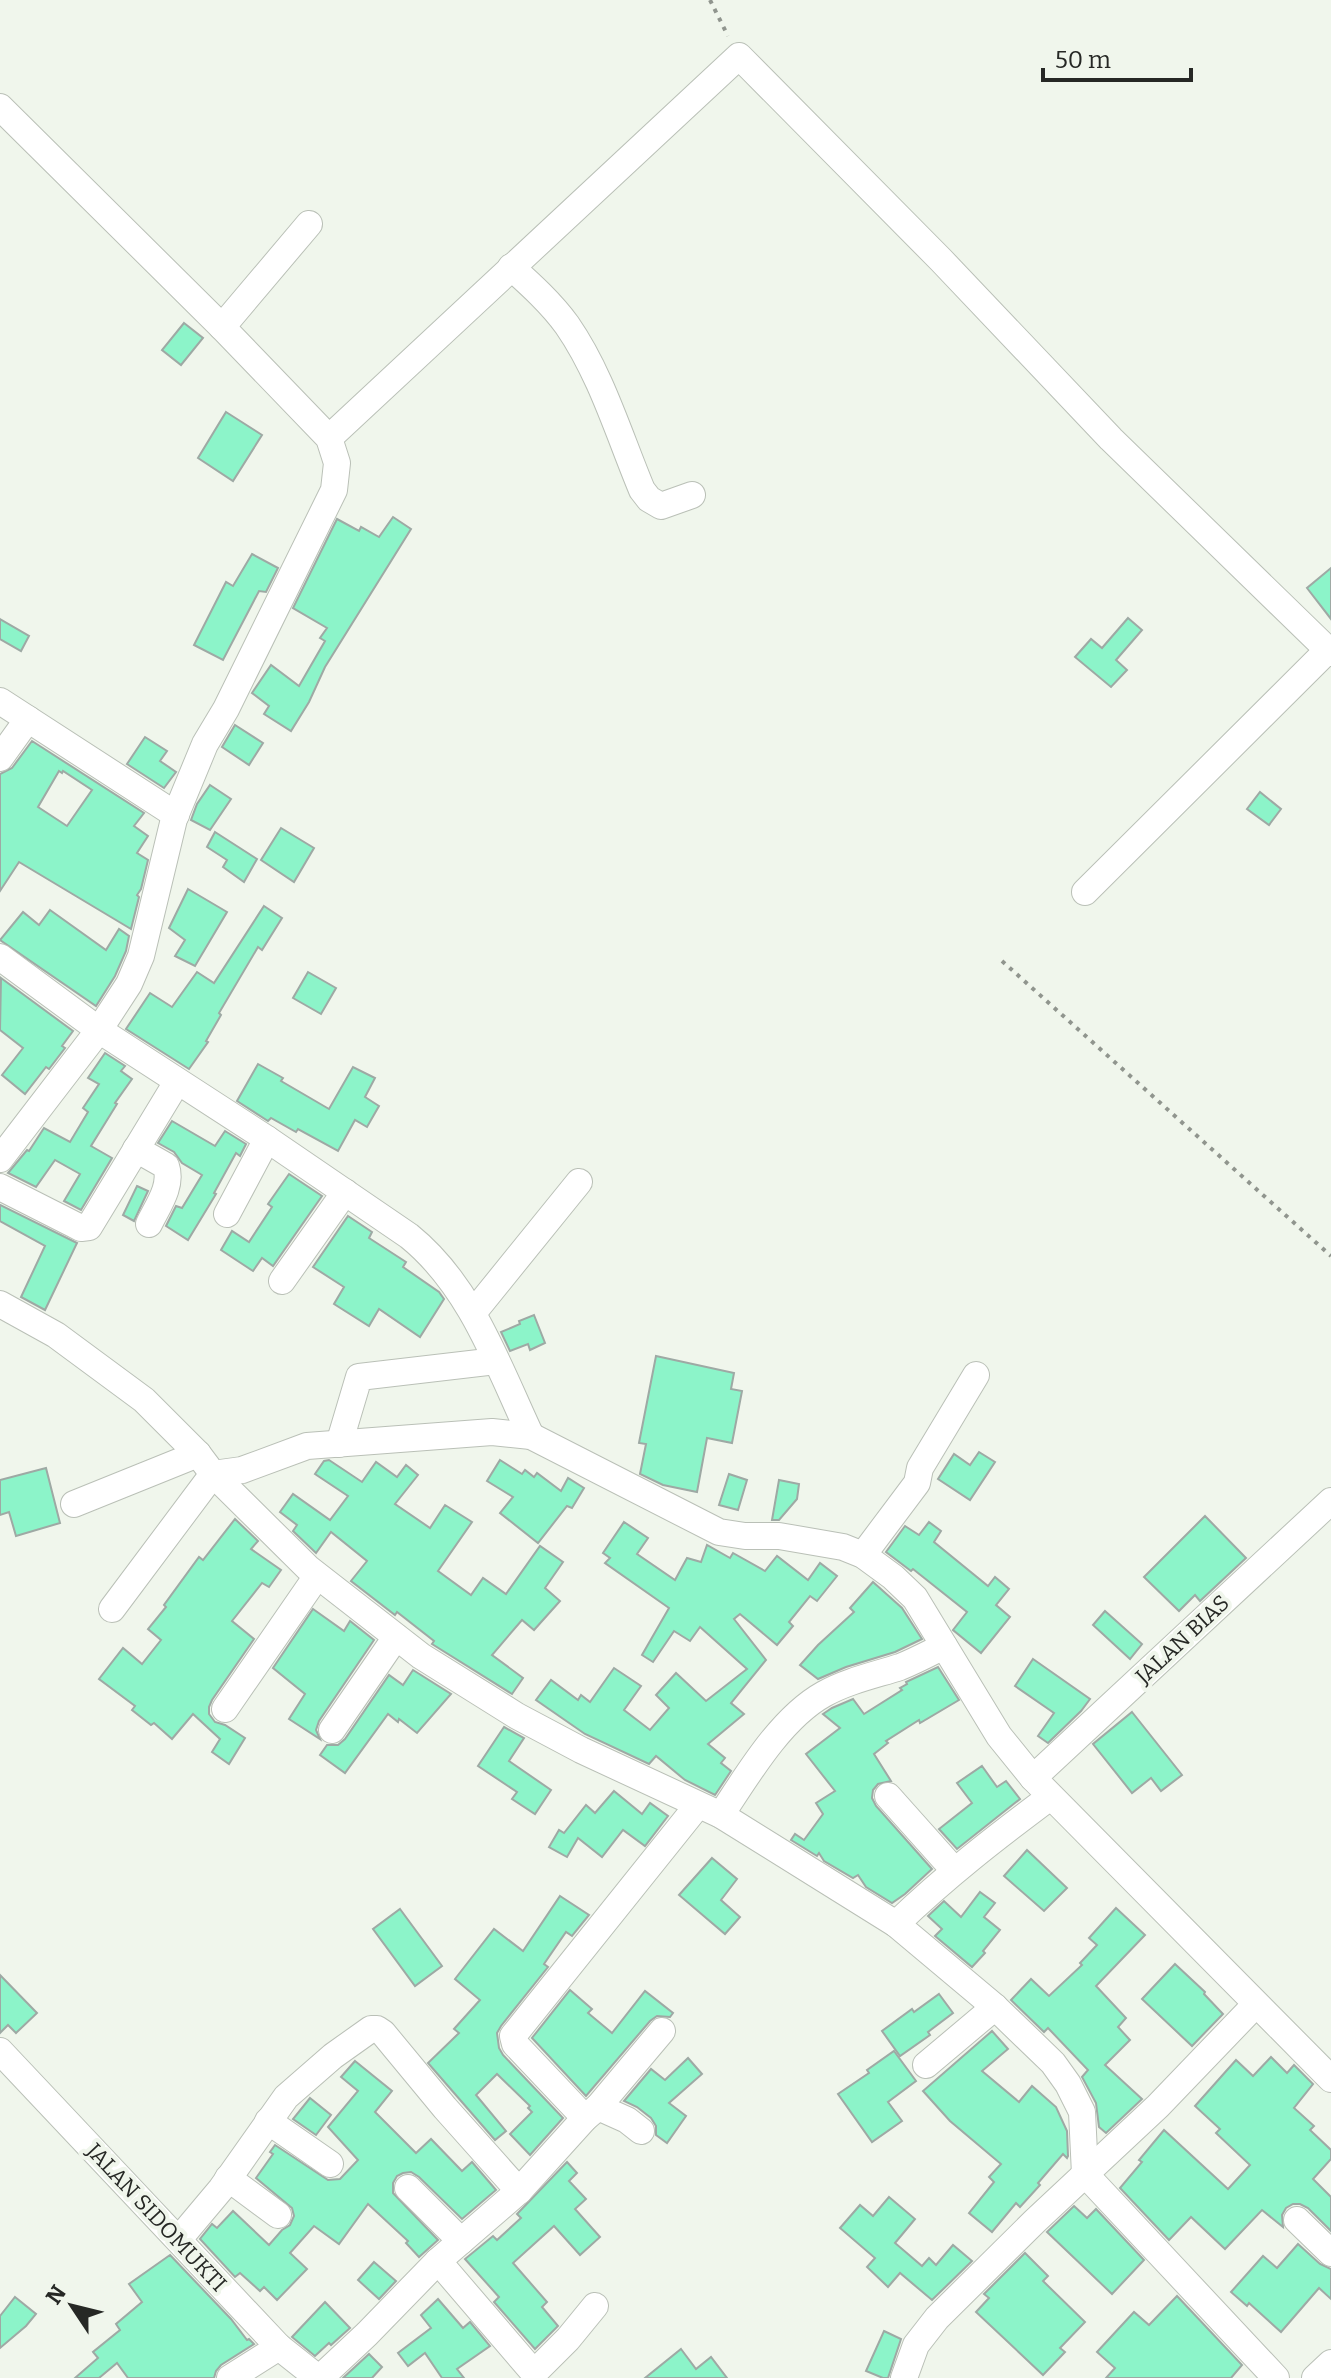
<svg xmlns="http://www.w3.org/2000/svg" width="1331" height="2378" font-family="Bitter,serif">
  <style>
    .building { fill: #8cf4c9; stroke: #9ea9a4; stroke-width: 2; fill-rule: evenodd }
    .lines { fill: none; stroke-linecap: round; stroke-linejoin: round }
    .minor-casing { stroke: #bac0b7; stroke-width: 28 }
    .path { stroke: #90958e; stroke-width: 4; stroke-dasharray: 4 6; stroke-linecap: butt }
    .minor { stroke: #fff; stroke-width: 26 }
    .labels { text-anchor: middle; stroke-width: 8; stroke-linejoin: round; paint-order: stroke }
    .street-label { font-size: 22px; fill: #262825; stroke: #f0f6ec }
  </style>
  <rect width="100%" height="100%" fill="#f0f6ec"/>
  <g class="building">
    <polygon points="184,323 203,338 181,365 162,350"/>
    <polygon points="226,412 262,435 233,481 198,458"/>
    <polygon points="393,517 411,529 325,667 309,702 291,731 264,714 269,706 252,693 271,665 299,686 325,641 320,638 327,628 293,608 337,519 359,531 361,527 379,537"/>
    <polygon points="252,554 278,568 266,592 259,591 223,660 194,645 226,582 233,586"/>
    <polygon points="1331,568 1331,619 1307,588"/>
    <polygon points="1128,618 1142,630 1116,660 1127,670 1111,687 1075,657 1091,639 1102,648"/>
    <polygon points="0,619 29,636 21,651 0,639"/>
    <polygon points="235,725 263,743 249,765 222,747"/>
    <polygon points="145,737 167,751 160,761 176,772 164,788 127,764"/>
    <path d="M32,741L144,813L134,826L148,836L137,853L148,860L141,889L137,895L139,897L131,929L19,862L0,891V774L12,768ZM59,771L62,773L63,771L92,790L67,826L38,807Z"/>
    <polygon points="210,785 231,799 210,830 191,820 197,804"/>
    <polygon points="1260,792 1281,809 1269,825 1247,809"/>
    <polygon points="281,828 314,848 294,882 261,860"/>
    <polygon points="215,832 257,859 244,882 223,867 227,860 207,847"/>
    <polygon points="188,889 227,912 195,966 175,956 185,940 169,928"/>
    <polygon points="264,906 282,918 262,950 258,947 219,1013 221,1015 206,1041 208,1042 189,1069 126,1029 150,993 172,1007 197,972 214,983"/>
    <polygon points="50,910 106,950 119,929 129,936 126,951 115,976 96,1006 0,940 23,912 39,925"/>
    <polygon points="308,972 336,988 321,1014 293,998"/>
    <polygon points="1,978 73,1031 62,1046 65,1048 49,1069 46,1067 25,1094 2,1075 23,1048 0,1030"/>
    <polygon points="105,1053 125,1066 121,1071 132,1079 115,1103 117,1104 91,1146 112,1158 81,1210 64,1201 80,1174 55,1160 36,1187 8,1173 27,1150 29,1151 44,1128 70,1142 88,1112 83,1108 99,1084 88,1078"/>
    <polygon points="258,1064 283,1078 281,1081 329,1109 353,1067 375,1078 365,1097 379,1106 367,1127 355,1120 338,1151 298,1129 296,1132 271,1118 268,1121 237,1101"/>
    <polygon points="172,1121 215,1146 225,1131 246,1144 240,1156 236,1153 214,1193 216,1194 188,1240 166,1226 176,1206 182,1208 202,1175 182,1163 174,1152 158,1143"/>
    <polygon points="289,1174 322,1196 273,1266 262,1258 253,1271 221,1250 232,1231 249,1242 272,1207 268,1204"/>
    <polygon points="137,1186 148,1191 134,1221 123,1215"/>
    <polygon points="0,1205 77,1243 45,1310 21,1297 45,1246 0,1221"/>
    <polygon points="348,1216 372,1232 369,1238 406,1262 403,1267 439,1292 444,1299 420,1337 379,1309 369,1326 334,1304 344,1287 313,1267"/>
    <polygon points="534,1315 545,1343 530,1350 528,1344 510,1351 501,1332 520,1324 519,1321"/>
    <polygon points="656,1356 734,1373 731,1389 742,1391 732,1443 707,1438 697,1492 663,1485 640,1474 646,1444 639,1443"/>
    <polygon points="979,1452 995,1462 970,1500 938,1479 954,1454 970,1465"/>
    <polygon points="329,1460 362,1482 376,1462 397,1477 406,1465 418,1475 395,1504 430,1528 445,1505 472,1522 438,1571 471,1595 483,1578 506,1594 540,1546 563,1562 545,1588 560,1601 534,1630 522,1620 492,1655 523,1678 512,1694 432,1644 434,1641 397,1612 395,1615 351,1581 367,1561 331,1532 316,1553 293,1531 297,1525 280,1512 293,1494 330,1520 348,1496 315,1474 324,1461"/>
    <polygon points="500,1460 522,1474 525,1470 534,1477 537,1473 561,1491 568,1478 584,1488 572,1508 567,1506 538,1543 500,1513 513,1497 487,1481"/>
    <polygon points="46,1468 60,1523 16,1536 9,1512 0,1515 0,1480"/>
    <polygon points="729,1474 747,1480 738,1510 719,1505"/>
    <polygon points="779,1480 799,1484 797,1499 779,1520 772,1520"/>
    <polygon points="1205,1516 1246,1558 1200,1601 1195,1595 1179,1611 1144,1577"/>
    <polygon points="235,1519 258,1541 251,1549 281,1570 269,1587 262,1583 232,1621 254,1639 212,1700 209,1707 209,1714 215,1722 225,1725 245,1738 229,1764 212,1752 220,1739 193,1714 172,1739 154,1723 151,1725 132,1710 135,1706 99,1679 123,1648 142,1664 161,1640 148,1629 166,1607 164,1605 199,1557 203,1560"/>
    <polygon points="624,1522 648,1538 637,1554 675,1580 687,1558 701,1562 707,1545 730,1558 733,1553 765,1571 777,1556 808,1580 820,1563 837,1576 817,1601 810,1596 789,1622 793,1626 777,1645 740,1614 734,1619 766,1660 731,1703 744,1714 708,1744 725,1758 721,1763 731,1771 715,1795 685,1780 656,1756 649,1764 585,1734 536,1700 551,1680 578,1700 581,1695 590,1702 614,1668 641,1686 624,1710 650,1730 669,1708 656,1695 676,1673 706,1701 747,1669 700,1627 690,1641 674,1631 653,1662 642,1655 669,1608 605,1563 610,1558 603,1553"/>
    <polygon points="929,1522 941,1531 934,1542 988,1586 995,1577 1009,1589 996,1605 1010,1617 981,1653 953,1630 967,1612 913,1569 911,1571 886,1552 905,1526 919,1535"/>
    <polygon points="873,1582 902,1608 922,1639 895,1652 846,1667 818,1679 800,1665 818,1645 854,1612 850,1608"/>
    <polygon points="313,1609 344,1631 350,1621 374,1640 319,1721 316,1730 320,1739 289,1719 305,1694 273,1668"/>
    <polygon points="1105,1611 1142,1644 1130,1659 1093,1625"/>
    <polygon points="1033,1659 1090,1699 1081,1711 1048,1743 1038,1736 1054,1713 1015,1686"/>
    <polygon points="938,1667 959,1700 920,1723 919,1720 886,1741 888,1743 874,1754 891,1781 878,1784 873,1790 872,1798 876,1806 932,1869 905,1894 892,1903 866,1887 858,1875 853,1878 824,1861 819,1853 817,1856 791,1840 795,1834 804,1840 823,1814 816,1803 835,1791 806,1754 840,1728 823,1714 832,1708 853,1699 864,1714 902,1690 900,1688 907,1684 906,1682"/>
    <polygon points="413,1670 451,1694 417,1733 399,1719 398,1722 388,1714 345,1773 320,1755 327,1745 338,1745 345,1739 389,1675 403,1685"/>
    <polygon points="1132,1712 1182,1775 1161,1791 1151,1778 1132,1793 1093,1744"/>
    <polygon points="504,1727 524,1738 509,1761 551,1790 535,1814 512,1799 517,1792 478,1766"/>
    <polygon points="982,1766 997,1787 1006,1781 1020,1799 957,1849 939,1829 972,1803 957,1783"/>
    <polygon points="614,1791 642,1814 650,1803 668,1816 645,1846 623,1830 602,1857 578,1838 567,1857 549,1847 559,1830 564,1833 586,1805 595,1813"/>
    <polygon points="1027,1850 1067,1888 1044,1911 1004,1876"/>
    <polygon points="712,1858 737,1879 721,1900 740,1917 725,1934 679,1895"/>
    <polygon points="980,1892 995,1903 984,1917 1000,1930 983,1951 985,1953 972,1967 935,1936 942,1929 928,1916 944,1901 961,1917"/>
    <polygon points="560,1896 589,1915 572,1936 566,1932 544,1964 548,1967 501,2026 497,2033 499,2048 503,2055 563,2118 530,2155 510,2134 532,2112 528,2108 530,2106 497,2074 476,2095 506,2131 495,2140 428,2063 459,2033 454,2029 480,2000 455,1979 494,1929 523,1951"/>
    <polygon points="1116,1908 1145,1935 1096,1986 1126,2018 1118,2027 1130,2040 1105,2065 1142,2099 1106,2133 1099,2127 1096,2103 1082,2077 1088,2070 1048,2028 1044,2032 1011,2000 1031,1979 1049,1996 1082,1965 1080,1963 1097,1945 1089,1938"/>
    <polygon points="400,1909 442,1966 415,1986 373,1929"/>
    <polygon points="1175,1964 1205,1992 1204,1994 1223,2014 1192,2046 1142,1999"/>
    <polygon points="0,1975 37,2013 16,2033 8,2025 0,2033"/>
    <polygon points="570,1990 592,2009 588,2013 612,2033 645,1991 673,2013 670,2017 657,2016 650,2021 586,2096 532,2038"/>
    <polygon points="939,1994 953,2013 928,2032 930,2035 900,2056 882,2031 912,2009 914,2012"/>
    <polygon points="992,2031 1008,2049 982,2071 1019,2102 1032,2086 1056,2107 1067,2131 1068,2156 1067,2158 1063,2154 1038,2183 1040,2185 1020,2207 1016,2203 992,2232 969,2213 994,2182 989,2177 1001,2164 950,2121 923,2091"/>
    <polygon points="894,2051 916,2081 888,2102 902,2121 872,2142 838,2094 869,2073 867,2070"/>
    <polygon points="1271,2057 1287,2073 1294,2065 1313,2084 1294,2108 1314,2126 1310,2130 1331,2150 1331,2159 1313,2179 1331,2197 1331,2231 1308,2208 1300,2204 1293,2204 1286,2208 1282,2215 1283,2227 1262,2210 1225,2249 1191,2217 1169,2240 1120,2188 1142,2162 1139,2160 1164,2130 1228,2189 1250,2165 1216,2133 1220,2129 1195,2106 1236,2060 1253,2076"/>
    <polygon points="688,2058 702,2074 669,2103 686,2116 667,2143 656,2135 656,2126 651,2118 637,2107 624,2101 651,2069 665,2080"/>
    <polygon points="355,2061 392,2091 375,2112 416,2153 431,2139 462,2171 472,2162 496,2190 462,2219 419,2177 411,2172 403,2173 397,2176 393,2183 393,2193 438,2240 419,2257 406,2243 408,2241 368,2204 339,2244 314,2226 290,2253 307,2269 277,2300 264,2287 260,2291 240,2273 235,2277 200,2239 212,2224 217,2228 233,2211 269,2245 282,2230 290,2225 294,2216 292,2208 256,2178 273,2154 270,2152 275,2145 328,2180 340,2179 358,2160 328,2127 358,2091 341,2077"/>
    <polygon points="310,2098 331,2115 316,2135 293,2119"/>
    <polygon points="567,2162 577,2173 569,2181 586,2199 575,2209 600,2237 580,2255 554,2226 513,2263 547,2302 542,2307 558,2326 535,2349 494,2302 499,2297 465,2259 493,2236 497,2240 521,2218 517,2214"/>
    <polygon points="889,2197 915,2219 895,2243 922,2266 929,2258 936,2265 953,2245 972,2261 932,2300 900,2273 888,2287 867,2267 875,2258 840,2228 860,2205 873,2216"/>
    <polygon points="1074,2206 1087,2218 1096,2209 1144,2260 1112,2294 1047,2232"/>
    <polygon points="1298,2244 1320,2264 1331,2269 1331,2299 1319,2288 1281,2332 1249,2303 1247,2306 1231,2292 1263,2256 1277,2268"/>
    <polygon points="1025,2253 1048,2276 1043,2281 1085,2322 1060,2348 1065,2352 1043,2375 976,2312 989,2298 984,2294"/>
    <polygon points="170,2255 231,2319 247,2340 249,2339 254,2344 221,2365 216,2371 214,2378 128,2378 117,2363 99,2378 75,2378 98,2358 93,2352 120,2330 116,2324 142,2302 129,2284"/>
    <polygon points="374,2262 396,2281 379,2299 358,2280"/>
    <polygon points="1177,2296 1242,2365 1231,2378 1106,2378 1115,2368 1097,2352 1134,2312 1149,2325"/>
    <polygon points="15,2297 36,2314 26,2326 0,2348 0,2316"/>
    <polygon points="438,2299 463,2328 470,2322 490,2346 457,2369 464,2378 442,2378 425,2353 408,2366 398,2353 431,2328 421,2315"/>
    <polygon points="325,2302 350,2328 331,2345 329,2343 315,2356 292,2337"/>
    <polygon points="884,2331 901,2339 888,2378 883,2378 866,2371"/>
    <polygon points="681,2349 696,2369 711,2357 727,2378 645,2378"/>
    <polygon points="369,2354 382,2367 372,2378 343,2378"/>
  </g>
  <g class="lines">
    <defs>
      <g id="minor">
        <polyline points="0,107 222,327 329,438 337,463 334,490 226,709 205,744 174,819 141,956 129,984 99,1030 0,1159"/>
        <path d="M511,267C531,285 551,303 567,325C601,374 619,435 642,490L649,499L661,506L692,495"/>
        <polyline points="222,327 309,224"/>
        <polyline points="329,438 739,56 941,260 1111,439 1331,653"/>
        <polyline points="0,701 176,815"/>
        <polyline points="0,758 28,719"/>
        <polyline points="1085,892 1328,650"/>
        <path d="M0,957L99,1030L267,1139L409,1236C471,1286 498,1366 531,1436"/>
        <path d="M136,1149L166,1166C173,1186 157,1207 149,1224"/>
        <polyline points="0,1187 73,1224 81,1228 89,1227 177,1082"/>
        <polyline points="227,1214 267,1139"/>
        <polyline points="282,1281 345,1192"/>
        <polyline points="0,1304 56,1335 144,1400 198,1454 213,1474 308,1568 421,1656 517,1716 581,1750 721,1815 896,1924 995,2007 1053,2063 1068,2084 1082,2112 1085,2174 1276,2378"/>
        <polyline points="473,1313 579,1182"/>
        <polyline points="339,1444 359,1377 496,1361"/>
        <polyline points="74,1504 198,1454"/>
        <polyline points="863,1555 917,1483 920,1468 976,1375"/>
        <polyline points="112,1609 213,1474 242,1470 307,1446 492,1432 531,1436 719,1532 745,1536 779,1536 843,1547 863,1555 893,1577 915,1598 999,1736 1033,1778 1331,2079"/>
        <polyline points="225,1709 317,1576"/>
        <polyline points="332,1730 396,1637"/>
        <polyline points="1033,1778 1331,1501"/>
        <polyline points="888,1796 954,1870"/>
        <path d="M721,1815C748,1774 781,1718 824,1694C847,1681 875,1675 900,1667C915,1661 930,1653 944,1646"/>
        <path d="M896,1924C946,1876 995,1838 1050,1797"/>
        <polyline points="0,2051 279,2347 318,2378"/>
        <polyline points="926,2065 995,2007"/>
        <polyline points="598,2107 627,2120 641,2131"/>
        <polyline points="585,2118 515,2044 513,2036 698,1805"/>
        <polyline points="268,2121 330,2164"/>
        <polyline points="228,2178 278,2215"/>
        <polyline points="408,2188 461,2241"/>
        <polyline points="1297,2220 1331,2253"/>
        <polyline points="179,2239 221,2189 286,2097 333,2056 371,2029 377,2029 383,2033 445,2108 519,2191"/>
        <polyline points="438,2261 534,2373 568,2339 595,2306"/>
        <polyline points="230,2378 279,2347"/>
        <polyline points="320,2378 367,2334 438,2261 519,2191 585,2118 598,2107 662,2031"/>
        <polyline points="904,2378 916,2345 937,2318 1035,2221 1158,2106 1256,2004"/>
        <polyline points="1315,2378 1331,2363"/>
      </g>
    </defs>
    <use href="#minor" class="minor-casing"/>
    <g class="path">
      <polyline points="710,0 728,36"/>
      <polyline points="1002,961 1331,1256"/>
    </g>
    <use href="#minor" class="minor"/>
  </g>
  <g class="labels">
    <g class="street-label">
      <text transform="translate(1182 1639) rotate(-43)" y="8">JALAN BIAS</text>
      <text transform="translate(157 2217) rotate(47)" y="8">JALAN SIDOMUKTI</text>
    </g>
  </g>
  <g transform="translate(72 2306) rotate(305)" stroke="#f0f6ec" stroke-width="6" paint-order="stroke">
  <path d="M0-6L14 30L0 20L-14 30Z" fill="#262825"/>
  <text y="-12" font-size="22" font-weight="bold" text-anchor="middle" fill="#262825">N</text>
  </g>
  <path d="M1043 68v12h148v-12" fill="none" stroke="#262825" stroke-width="4"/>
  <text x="1055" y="68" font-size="24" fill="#262825" stroke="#f0f6ec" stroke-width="6" paint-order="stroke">50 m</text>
</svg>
